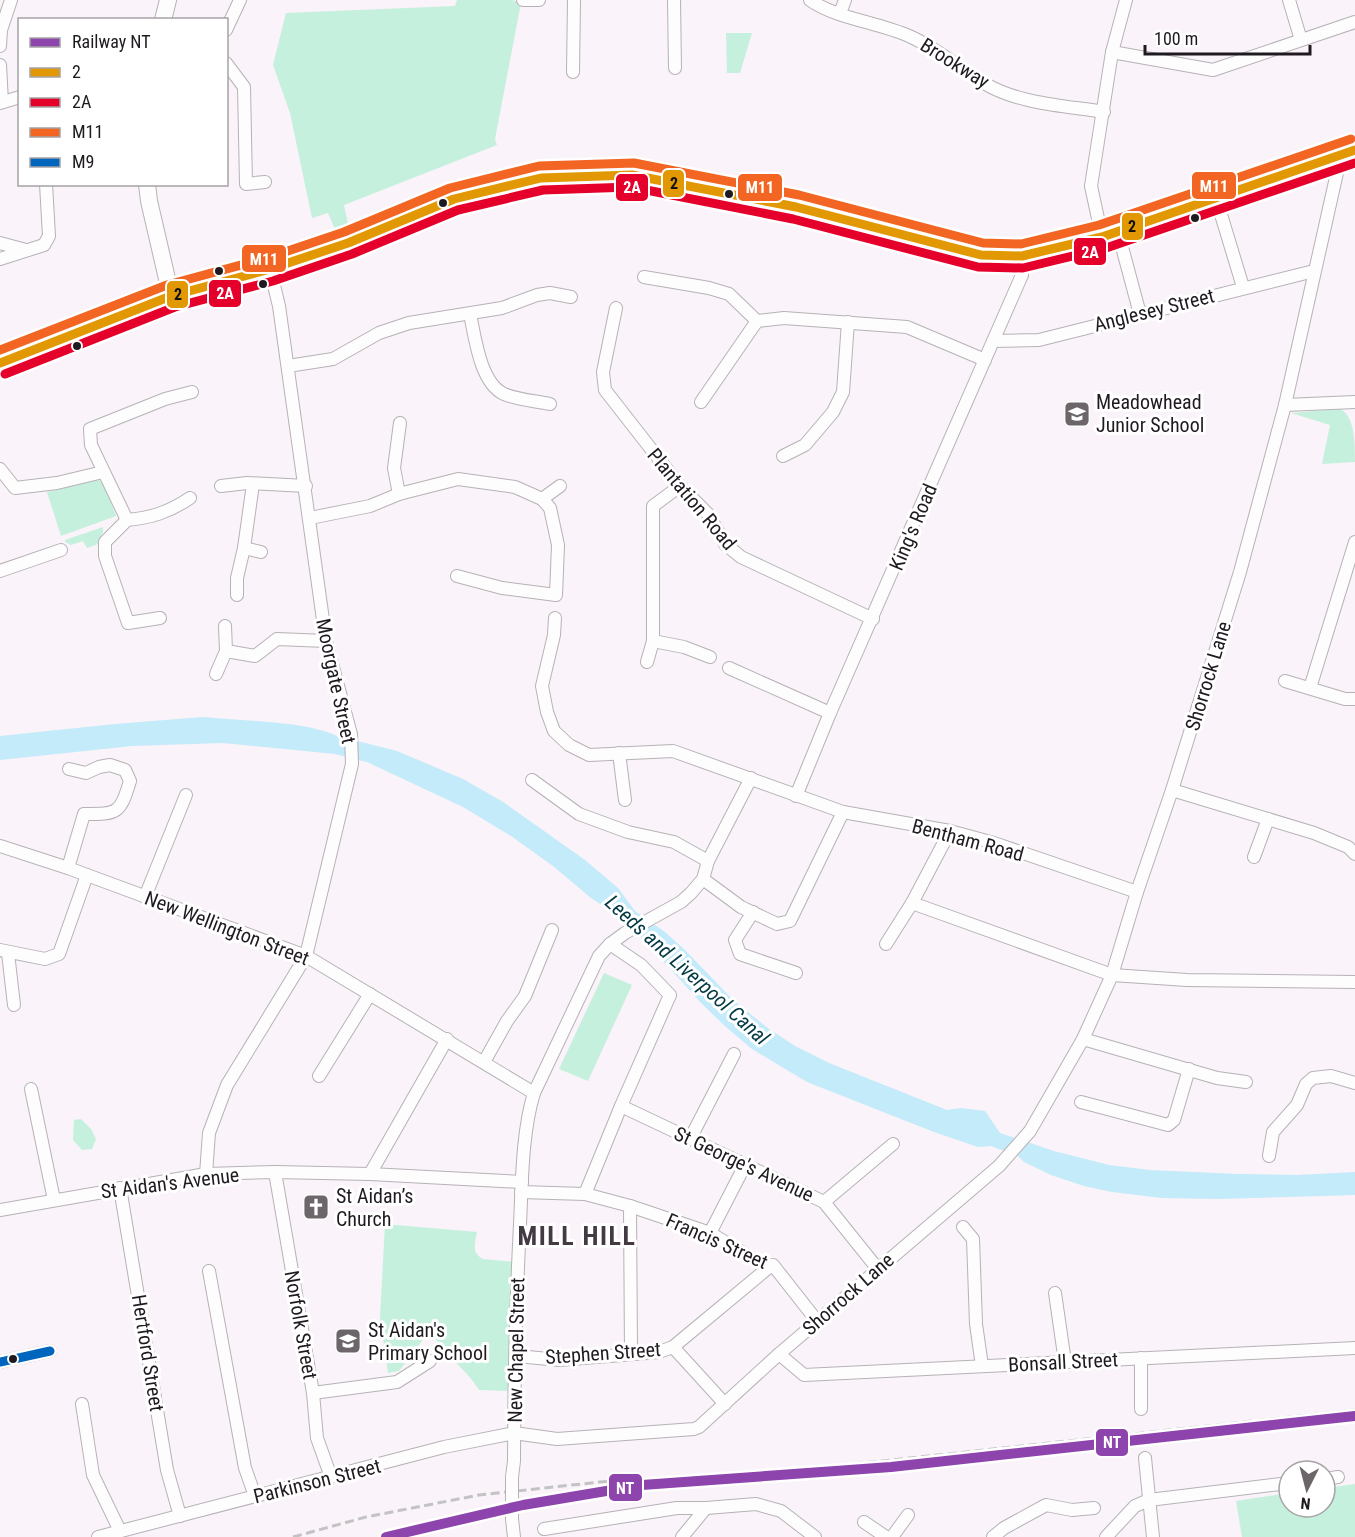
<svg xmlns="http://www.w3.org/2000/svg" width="1355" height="1537" font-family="'Roboto Condensed',sans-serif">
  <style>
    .green { fill: #c5f0dd }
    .water { fill: #c3ebf9 }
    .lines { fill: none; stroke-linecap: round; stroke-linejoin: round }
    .street-casing { stroke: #b6b2b6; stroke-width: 14 }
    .secondary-casing { stroke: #b6b2b6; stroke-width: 18 }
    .primary-casing { stroke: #b6b2b6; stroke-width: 20 }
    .street { stroke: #fefdfe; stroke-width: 12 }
    .secondary { stroke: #fefdfe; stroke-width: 16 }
    .primary { stroke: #fefdfe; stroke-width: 18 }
    .rail { stroke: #c4c3c4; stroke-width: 3; stroke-dasharray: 9 4.5; stroke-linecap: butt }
    .street-bridge-casing { stroke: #b6b2b6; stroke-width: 14; stroke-linecap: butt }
    .street-bridge { stroke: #fefdfe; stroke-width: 12 }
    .bus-1-casing { stroke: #fff; stroke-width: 14 }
    .bus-2-casing { stroke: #fff; stroke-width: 14 }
    .bus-3-casing { stroke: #fff; stroke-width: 14 }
    .bus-4-casing { stroke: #fff; stroke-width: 14 }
    .bus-1 { stroke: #e19803; stroke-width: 9 }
    .bus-2 { stroke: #e4002b; stroke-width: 9 }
    .bus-3 { stroke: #f26522; stroke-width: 9 }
    .bus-4 { stroke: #0065bd; stroke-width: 9 }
    .rail-1-casing { stroke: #fff; stroke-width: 15 }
    .rail-1 { stroke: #8e44ad; stroke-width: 10 }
    .bus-dot { fill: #1f1a1f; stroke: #fff; stroke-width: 2 }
    .labels { text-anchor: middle; stroke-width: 6; stroke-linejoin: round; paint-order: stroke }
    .street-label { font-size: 20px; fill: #1f1a1f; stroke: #fff }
    .poi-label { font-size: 20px; fill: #1f1a1f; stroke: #fff; text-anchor: start }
    .water-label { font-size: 21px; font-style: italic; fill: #023945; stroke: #fff }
    .district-label { font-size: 26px; font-weight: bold; letter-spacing: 1.5px; fill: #443a44; stroke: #fff }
    .line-badge { stroke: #fff; stroke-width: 2 }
    .badge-label { font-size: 16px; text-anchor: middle; font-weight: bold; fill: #fff }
    .pale-badge-label { font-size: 16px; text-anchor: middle; font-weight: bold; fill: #111 }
  </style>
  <rect width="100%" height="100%" fill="#faf3f9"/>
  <g class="green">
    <polygon points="457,0 512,0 521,3 495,139 497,145 344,205 349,228 336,232 328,213 312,218 290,113 273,65 286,13 455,6"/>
    <polygon points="726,33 752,33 740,73 727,73"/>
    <path d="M1340,409C1355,416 1355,443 1355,462L1322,464L1330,425L1291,413Z"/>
    <polygon points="98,480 103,482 116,516 61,536 47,492"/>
    <polygon points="103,527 103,532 98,544 87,548 83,541 71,545 65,542 65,540"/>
    <polygon points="604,973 632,985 588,1081 559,1069"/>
    <polygon points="81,1119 91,1129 96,1139 92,1149 82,1150 73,1140 74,1120"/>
    <path d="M385,1224L477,1232C475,1243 471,1253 483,1259L517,1262L511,1391L479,1390C467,1370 448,1358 435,1338L425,1337L399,1371L388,1373L380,1318Z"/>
    <polygon points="1355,1484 1355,1537 1242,1537 1236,1501 1289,1493 1289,1507 1325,1507 1325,1488"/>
  </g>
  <path class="water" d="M203,717C240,721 305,721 337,736L397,751L463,779L503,802L585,860L618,888L635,911L665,932L685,950L734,1001L769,1029L795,1046L829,1063L947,1110L961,1108L985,1111L1000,1133L1054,1151L1109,1165L1150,1170L1237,1174L1297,1175L1355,1172V1195L1219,1199L1162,1198L1112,1192L1084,1186L1051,1175L1024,1162L1018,1156L991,1146L978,1147L934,1132L807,1082L752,1049L726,1027L702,1004L645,941L623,919L591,898L553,866L511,836L463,807L367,762L335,754L223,743L132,746L0,760V736L115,724Z"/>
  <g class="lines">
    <defs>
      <g id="street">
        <polyline points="523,0 539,0"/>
        <polyline points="674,0 675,68"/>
        <path d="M810,0C837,19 878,22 909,36C939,49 963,72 991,87C1024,104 1067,106 1104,112"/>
        <polyline points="1289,0 1301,40"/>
        <polyline points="840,13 845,0"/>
        <polyline points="226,30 240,0"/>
        <polyline points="0,46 1,30 11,0"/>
        <polyline points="1112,52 1213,70 1355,22"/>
        <polyline points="226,63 244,87 246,184 265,182"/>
        <polyline points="0,65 2,102"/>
        <polyline points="573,72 574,0"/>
        <polyline points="0,103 20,97"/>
        <polyline points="1216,198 1243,287"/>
        <polyline points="1118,232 1140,314"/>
        <polyline points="1102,237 1091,186 1112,52 1126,0"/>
        <polyline points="0,243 26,250"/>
        <polyline points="0,259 44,245 49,236 46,184"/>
        <polyline points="644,277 709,288 729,294 757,321"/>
        <polyline points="616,308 603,372 605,390 680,486 708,514 725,544 741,557 873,619"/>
        <path d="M470,314C475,337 480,383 504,394C518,400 536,401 550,404"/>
        <polyline points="993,341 1039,340 1314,271"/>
        <polyline points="288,366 333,359 379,333 409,323 502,308 537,295 550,293 571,297"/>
        <polyline points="701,402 757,321 784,318 907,327 985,360"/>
        <polyline points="1285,405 1355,402"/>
        <polyline points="783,456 805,445 833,412 843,392 848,322"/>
        <polyline points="0,469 15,488 57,483 103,472"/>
        <polyline points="221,486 247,483 306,486"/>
        <polyline points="399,494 394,468 400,423"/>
        <polyline points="542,499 560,486"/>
        <polyline points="310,518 370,506 399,494 458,479 515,487 542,499 550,508 558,545 556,595 502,588 457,576"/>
        <polyline points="127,520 91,445 90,429 165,399 192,392"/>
        <polyline points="127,520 105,542 105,556 128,623 160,618"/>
        <path d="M127,520C151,518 169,512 190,498"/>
        <polyline points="244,548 261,552"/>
        <polyline points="0,571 61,550"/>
        <polyline points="237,595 237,578 244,548 253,484"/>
        <polyline points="555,618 554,635 542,686 547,712 554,731 569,745 589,755 673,751 843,812 950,831 994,843 1137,892"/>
        <polyline points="653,641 684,647 710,657"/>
        <polyline points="226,651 255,656 277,639 326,641"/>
        <polyline points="647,662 653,641 653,506 680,486"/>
        <polyline points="729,668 830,713"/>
        <polyline points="216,674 226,651 225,626"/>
        <polyline points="1285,681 1345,699 1355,699"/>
        <polyline points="1310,688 1355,542"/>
        <polyline points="619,753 625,800"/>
        <polyline points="532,780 579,814 628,832 674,842 708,861"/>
        <polyline points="1172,790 1314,833 1348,847 1355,854"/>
        <polyline points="796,796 830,713 1022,275 1022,256"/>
        <polyline points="0,846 68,868 306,956 534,1093"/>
        <polyline points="1254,857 1268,819"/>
        <path d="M68,868L84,814C118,814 120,814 130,781L125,770L110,765L99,767L86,773L69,769"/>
        <polyline points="703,879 741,907 777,924 790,921 843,812"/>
        <polyline points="145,897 186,795"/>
        <polyline points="912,903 1112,975 1187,980 1355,982"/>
        <polyline points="753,912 735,940 740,954 796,973"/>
        <polyline points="886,944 912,903 950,831"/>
        <polyline points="0,950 45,959 59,954 87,875"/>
        <polyline points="8,953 14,1005"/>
        <polyline points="1083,1039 1217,1078 1246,1082"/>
        <polyline points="484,1062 507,1021 525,996 552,930"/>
        <polyline points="319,1076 370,994"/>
        <polyline points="31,1089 54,1200"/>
        <polyline points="1081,1102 1168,1125 1174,1120 1189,1069"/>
        <polyline points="621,1106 824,1202 877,1268"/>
        <polyline points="690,1139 734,1054"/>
        <polyline points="1269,1156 1273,1132 1297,1105 1306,1084 1313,1078 1331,1076 1355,1083"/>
        <polyline points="275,1172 313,1393 317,1438 331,1477"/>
        <polyline points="206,1174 209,1133 227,1085 306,956 352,764 351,734 326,641 279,306 270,269"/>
        <polyline points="370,1174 447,1039"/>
        <polyline points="120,1188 167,1470 180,1516"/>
        <polyline points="521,1192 585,1194 630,1206 710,1233 768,1268 773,1265 817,1321"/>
        <polyline points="585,1194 621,1106 670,995 641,965 610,944"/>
        <polyline points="824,1202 893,1144"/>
        <polyline points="630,1206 631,1353"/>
        <polyline points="0,1210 206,1174 275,1172 370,1174 522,1182"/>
        <polyline points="963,1227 973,1239 976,1324 982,1366"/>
        <polyline points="710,1233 745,1165"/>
        <polyline points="209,1271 245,1468 255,1496"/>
        <polyline points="1055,1293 1065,1362"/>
        <polyline points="673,1347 725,1404"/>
        <polyline points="779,1354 804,1375 1355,1348"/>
        <polyline points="517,1356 559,1360 659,1352 673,1347 768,1268"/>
        <polyline points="0,1362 50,1351"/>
        <polyline points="313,1393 397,1382 430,1361"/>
        <polyline points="82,1404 93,1475 120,1531"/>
        <polyline points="1141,1409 1141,1358"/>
        <polyline points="1145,1458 1153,1537"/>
        <path d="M512,1477L514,1461C514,1382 516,1302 520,1224C522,1182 522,1132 534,1093L599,956L610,944L625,933L681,902L691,893L703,879L708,861L751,778"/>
        <polyline points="1325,1479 1338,1477"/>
        <polyline points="512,1519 514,1537"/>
        <polyline points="864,1522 886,1537"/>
        <polyline points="544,1529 677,1508 706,1508 756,1504 781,1511 815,1537"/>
        <polyline points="98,1537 444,1447 514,1433 557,1439 694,1429 699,1427 779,1354 999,1166 1030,1131 1083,1039 1112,975 1137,892 1172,790 1240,572 1285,405 1341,155"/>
        <polyline points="682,1537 706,1508"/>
        <polyline points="892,1537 908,1515"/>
        <polyline points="993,1537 1004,1528 1046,1505 1072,1510 1094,1508"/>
        <polyline points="1106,1537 1135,1506 1149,1500 1289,1483"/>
      </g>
      <g id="secondary">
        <polyline points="163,20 168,0"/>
        <polyline points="147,184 149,201 171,296"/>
      </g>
      <polyline id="primary" points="0,363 101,322 171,296 270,269 348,243 454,199 541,178 632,175 796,207 981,255 1022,256 1102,237 1355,150"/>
    </defs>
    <use href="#street" class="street-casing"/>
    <use href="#secondary" class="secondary-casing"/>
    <use href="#primary" class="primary-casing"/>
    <use href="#street" class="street"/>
    <use href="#secondary" class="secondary"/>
    <use href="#primary" class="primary"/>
    <polyline class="rail" points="293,1537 366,1517 479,1495 600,1482 817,1468 1355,1410"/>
    <defs>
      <polyline id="street-bridge" points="512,1477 512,1519"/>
    </defs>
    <use href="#street-bridge" class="street-bridge-casing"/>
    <use href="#street-bridge" class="street-bridge"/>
    <defs>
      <polyline id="bus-1" points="0,363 171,296 270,269 348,243 454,199 541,178 632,175 796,207 981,255 1022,256 1102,237 1355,150"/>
      <polyline id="bus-2" points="5,374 175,307 273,281 352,254 458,210 543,190 631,187 793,219 978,267 1023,268 1106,248 1355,163"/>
      <polyline id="bus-3" points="0,350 167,285 267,258 344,232 450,188 539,166 634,163 799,195 983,243 1021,244 1099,225 1351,139"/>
      <polyline id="bus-4" points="0,1362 50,1351"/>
    </defs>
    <use href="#bus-1" class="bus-1-casing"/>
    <use href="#bus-2" class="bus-2-casing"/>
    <use href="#bus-3" class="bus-3-casing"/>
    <use href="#bus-4" class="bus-4-casing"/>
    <use href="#bus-1" class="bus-1"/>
    <use href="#bus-2" class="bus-2"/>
    <use href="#bus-3" class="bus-3"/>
    <use href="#bus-4" class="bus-4"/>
    <defs>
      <polyline id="rail-1" points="386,1537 523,1505 642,1485 891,1467 1355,1416"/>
    </defs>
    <use href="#rail-1" class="rail-1-casing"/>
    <use href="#rail-1" class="rail-1"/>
  </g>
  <defs>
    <symbol id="school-square" viewBox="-11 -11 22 22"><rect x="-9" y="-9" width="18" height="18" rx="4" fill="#6c666b" stroke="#fff"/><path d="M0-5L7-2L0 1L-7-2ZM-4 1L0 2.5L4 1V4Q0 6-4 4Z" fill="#fff"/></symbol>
    <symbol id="church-square" viewBox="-11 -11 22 22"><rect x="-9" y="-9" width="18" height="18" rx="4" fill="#6c666b" stroke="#fff"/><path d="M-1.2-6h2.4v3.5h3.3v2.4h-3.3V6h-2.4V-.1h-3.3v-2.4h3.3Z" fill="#fff"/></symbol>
  </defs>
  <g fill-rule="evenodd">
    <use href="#school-square" x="1062" y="399" width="30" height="30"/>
    <use href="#church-square" x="301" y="1192" width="30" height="30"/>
    <use href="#school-square" x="333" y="1326" width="30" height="30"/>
  </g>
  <g class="bus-dot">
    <circle cx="729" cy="194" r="5"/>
    <circle cx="443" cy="203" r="5"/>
    <circle cx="1195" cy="218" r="5"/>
    <circle cx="219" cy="271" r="5"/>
    <circle cx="263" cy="284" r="5"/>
    <circle cx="77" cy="346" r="5"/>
    <circle cx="13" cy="1359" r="5"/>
  </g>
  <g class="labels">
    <g class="street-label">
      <text transform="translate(955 63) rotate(32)" y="7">Brookway</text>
      <text transform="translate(1154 310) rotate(-14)" y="7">Anglesey Street</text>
      <text transform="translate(692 499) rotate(50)" y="7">Plantation Road</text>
      <text transform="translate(913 527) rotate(-67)" y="7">King's Road</text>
      <text transform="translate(1208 676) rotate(-73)" y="7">Shorrock Lane</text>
      <text transform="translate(336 681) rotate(78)" y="7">Moorgate Street</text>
      <text transform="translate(968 840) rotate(15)" y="7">Bentham Road</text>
      <text transform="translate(227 928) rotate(21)" y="7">New Wellington Street</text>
      <text transform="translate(744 1164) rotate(25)" y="7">St George's Avenue</text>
      <text transform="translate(170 1183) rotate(-7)" y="7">St Aidan's Avenue</text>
      <text transform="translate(717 1241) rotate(24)" y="7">Francis Street</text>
      <text transform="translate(848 1294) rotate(-41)" y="7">Shorrock Lane</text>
      <text transform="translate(301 1325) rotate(80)" y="7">Norfolk Street</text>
      <text transform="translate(516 1350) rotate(-89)" y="7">New Chapel Street</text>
      <text transform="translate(148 1353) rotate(81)" y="7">Hertford Street</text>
      <text transform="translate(603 1353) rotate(-4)" y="7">Stephen Street</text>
      <text transform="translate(1063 1362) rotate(-3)" y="7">Bonsall Street</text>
      <text transform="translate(317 1481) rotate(-14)" y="7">Parkinson Street</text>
    </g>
    <g class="poi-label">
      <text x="1096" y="409">Meadowhead<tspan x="1096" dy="23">Junior School</tspan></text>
      <text x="336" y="1203">St Aidan’s<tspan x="336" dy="23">Church</tspan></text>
      <text x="368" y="1337">St Aidan's<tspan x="368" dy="23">Primary School</tspan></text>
    </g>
    <g class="water-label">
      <text transform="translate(687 970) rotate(42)" y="7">Leeds and Liverpool Canal</text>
    </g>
    <g class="district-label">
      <text x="577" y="1245">MILL HILL</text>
    </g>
  </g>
  <g class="line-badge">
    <rect x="662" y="169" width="23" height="29" rx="6" fill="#e19803"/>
    <rect x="1191" y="171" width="46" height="29" rx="6" fill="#f26522"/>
    <rect x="615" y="173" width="34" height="29" rx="6" fill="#e4002b"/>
    <rect x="737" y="173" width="46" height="29" rx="6" fill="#f26522"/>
    <rect x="1121" y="212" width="23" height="29" rx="6" fill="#e19803"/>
    <rect x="1073" y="237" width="34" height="29" rx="6" fill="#e4002b"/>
    <rect x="241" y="244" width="46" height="29" rx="6" fill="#f26522"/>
    <rect x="208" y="279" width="34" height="29" rx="6" fill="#e4002b"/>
    <rect x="166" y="280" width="23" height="29" rx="6" fill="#e19803"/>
    <rect x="1095" y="1428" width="34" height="29" rx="6" fill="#8e44ad"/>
    <rect x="608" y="1473" width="35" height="29" rx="6" fill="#8e44ad"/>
  </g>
  <g class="badge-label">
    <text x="1214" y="192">M11</text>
    <text x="632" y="193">2A</text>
    <text x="760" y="193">M11</text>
    <text x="1090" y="258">2A</text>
    <text x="264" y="265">M11</text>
    <text x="225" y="299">2A</text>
    <text x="1112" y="1448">NT</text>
    <text x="625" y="1494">NT</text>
  </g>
  <g class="pale-badge-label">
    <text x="674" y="189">2</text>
    <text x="1132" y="232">2</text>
    <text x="178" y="300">2</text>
  </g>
  <rect x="18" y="18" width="210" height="168" fill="#ffffff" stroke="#a5a3a5" stroke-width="1.5"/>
  <rect x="30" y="38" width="30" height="9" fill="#8e44ad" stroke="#a5a3a5" stroke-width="1.5"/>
  <text x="72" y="48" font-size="18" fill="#1f1a1f">Railway NT</text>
  <rect x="30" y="68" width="30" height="9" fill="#e19803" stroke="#a5a3a5" stroke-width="1.5"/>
  <text x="72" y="78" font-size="18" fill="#1f1a1f">2</text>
  <rect x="30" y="98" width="30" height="9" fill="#e4002b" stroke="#a5a3a5" stroke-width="1.5"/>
  <text x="72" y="108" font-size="18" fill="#1f1a1f">2A</text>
  <rect x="30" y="128" width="30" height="9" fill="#f26522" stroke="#a5a3a5" stroke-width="1.5"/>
  <text x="72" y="138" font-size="18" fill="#1f1a1f">M11</text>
  <rect x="30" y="158" width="30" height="9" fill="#0065bd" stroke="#a5a3a5" stroke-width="1.5"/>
  <text x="72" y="168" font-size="18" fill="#1f1a1f">M9</text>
  <g transform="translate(1307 1489) rotate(186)"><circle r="28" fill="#ffffff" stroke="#a5a3a5" stroke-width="1.5"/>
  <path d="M0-4.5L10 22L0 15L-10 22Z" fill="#6c666b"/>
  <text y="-9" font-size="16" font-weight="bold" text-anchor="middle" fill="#1f1a1f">N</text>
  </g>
  <path d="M1145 45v9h165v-9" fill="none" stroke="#1f1a1f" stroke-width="3"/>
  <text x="1154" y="45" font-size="18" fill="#1f1a1f" stroke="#ffffff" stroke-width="4.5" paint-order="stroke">100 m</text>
</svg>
